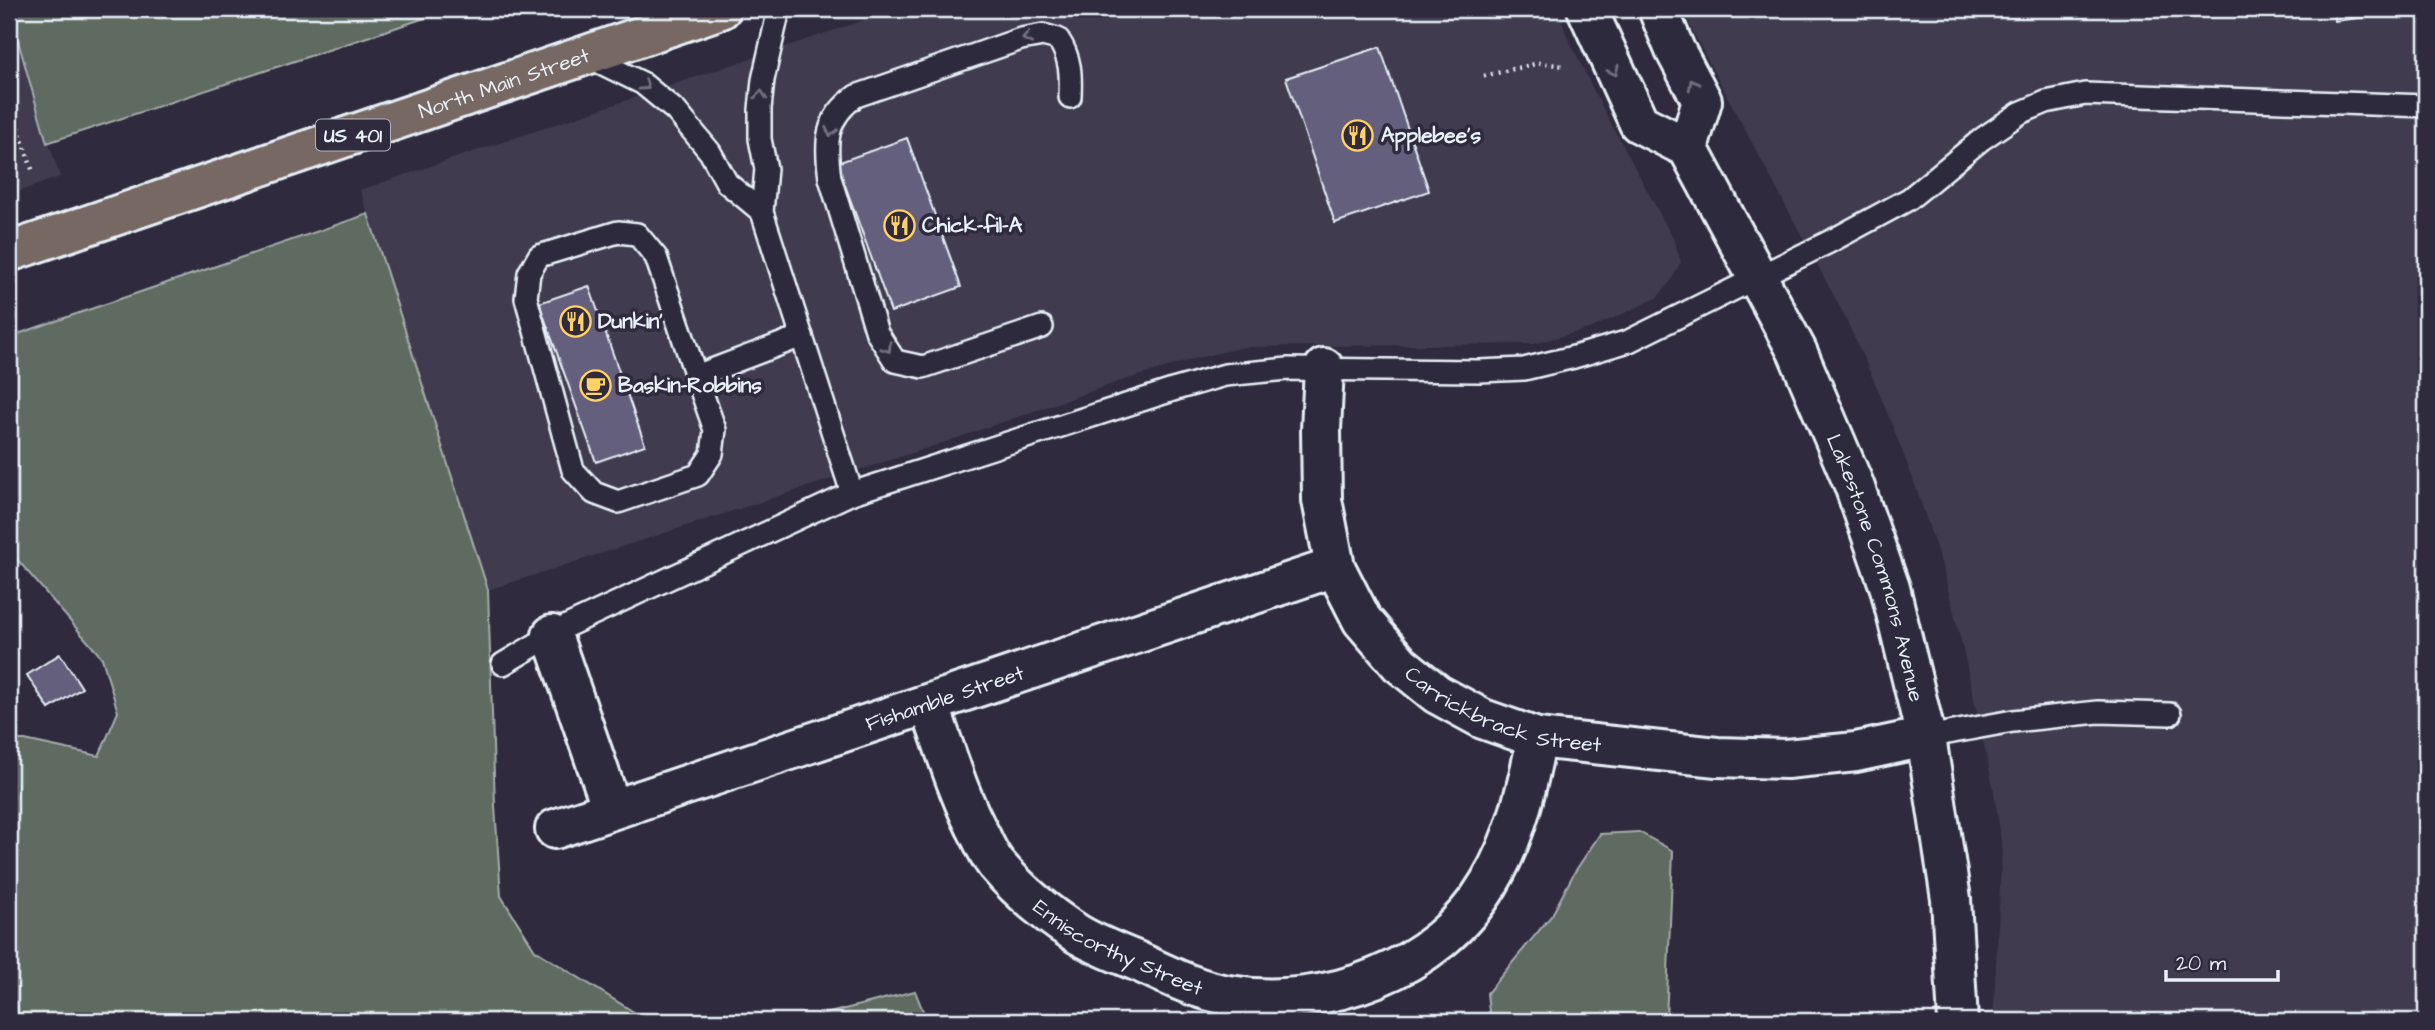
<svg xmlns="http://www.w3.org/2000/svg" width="2435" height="1030" font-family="'Architects Daughter',sans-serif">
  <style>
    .built { fill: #3f3a50 }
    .green { fill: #5f6b61; stroke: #a4aeac; stroke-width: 2 }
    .building { fill: #635e7c; stroke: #e8f1f8; stroke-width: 2 }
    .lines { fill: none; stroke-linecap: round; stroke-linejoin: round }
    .service-casing { stroke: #e8f1f8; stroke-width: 26 }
    .minor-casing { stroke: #e8f1f8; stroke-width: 44 }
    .trunk-casing { stroke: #e8f1f8; stroke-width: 44 }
    .path { stroke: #e8f1f8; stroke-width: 4.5; stroke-dasharray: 2 5; stroke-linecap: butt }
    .service { stroke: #2f2a3d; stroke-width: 21 }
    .minor { stroke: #2f2a3d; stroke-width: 38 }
    .trunk { stroke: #776864; stroke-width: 38 }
    .oneway { stroke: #70707e }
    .labels { text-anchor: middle; stroke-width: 7; stroke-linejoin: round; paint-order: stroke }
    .shield { fill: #2f2a3d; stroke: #b0b5c0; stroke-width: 2 }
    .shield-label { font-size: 19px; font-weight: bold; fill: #e8f1f8 }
    .street-label { font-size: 21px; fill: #e8f1f8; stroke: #2f2a3d }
    .poi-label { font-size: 21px; font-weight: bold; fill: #e8f1f8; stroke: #2f2a3d; text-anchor: start }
  </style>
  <rect width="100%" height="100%" fill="#2f2a3d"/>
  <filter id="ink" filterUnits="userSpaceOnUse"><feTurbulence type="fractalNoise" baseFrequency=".0143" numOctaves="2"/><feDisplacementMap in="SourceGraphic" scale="14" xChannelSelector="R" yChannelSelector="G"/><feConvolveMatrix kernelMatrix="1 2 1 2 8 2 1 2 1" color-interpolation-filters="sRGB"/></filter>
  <g filter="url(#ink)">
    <g class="built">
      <polygon points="897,9 1558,9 1565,31 1598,99 1674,240 1681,262 1671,281 1657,298 1592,328 1533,344 1244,347 1201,357 1118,382 934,446 488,590 360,190"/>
      <polygon points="1683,9 2426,9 2426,1021 1993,1021 2002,847 1994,791 1962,645 1942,566 1913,479 1879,392 1843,313 1697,40"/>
      <polygon points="9,18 60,177 9,195"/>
    </g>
    <g class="green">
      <polygon points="9,9 452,9 47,143"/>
      <polygon points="368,214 488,590 495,806 501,896 535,950 648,1021 9,1021 9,740 25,740 99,756 118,712 102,658 9,550 9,337"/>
      <polygon points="1639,832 1673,851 1666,1021 1490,1021 1487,993 1552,915 1574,873 1600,834"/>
      <polygon points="915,991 927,1021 798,1021"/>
    </g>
    <g class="building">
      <polygon points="2333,9 2390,9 2390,14 2335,21"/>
      <polygon points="1380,47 1429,191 1335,223 1286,78"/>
      <polygon points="907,138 961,287 891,312 837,163"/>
      <polygon points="589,286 645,445 596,462 539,303"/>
      <polygon points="60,654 82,688 49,709 27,675"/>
    </g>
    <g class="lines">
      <defs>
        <g id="service">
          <polyline points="779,9 763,80 760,109 760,139 766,169 762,212 852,493"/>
          <polyline points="585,55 642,83 676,111 710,152 727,183 762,212"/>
          <path d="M1042,327L923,367L895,361L877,333L830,178C825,142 825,118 856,96L1021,39L1043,35L1058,39C1071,58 1071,75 1070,97"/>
          <polyline points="696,376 656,257 637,234 618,232 539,256 529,273 526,298 573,470 594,493 618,502 698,475 712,454 715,430 696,376 802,336"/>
          <polyline points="503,664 567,626 852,493 1176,389 1225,375 1288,369 1479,371 1524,369 1574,357 1629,341 1833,240 1909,199 1982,139 2020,113 2046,102 2085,94 2426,106"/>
          <polyline points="1926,737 2013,721 2098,712 2170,714"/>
        </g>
        <g id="minor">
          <path id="s1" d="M1587,9L1639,123L1688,148L1797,351L1854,485L1890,588L1926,737L1951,899L1958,1021"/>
          <polyline points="1658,9 1675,50 1702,101 1688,148"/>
          <path id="s2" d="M1324,368L1321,430L1322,500L1335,567L1362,620L1400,664L1437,694L1483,719L1537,738L1717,757L1786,759L1856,752L1926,737"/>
          <polyline points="552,635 612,809"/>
          <path id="s3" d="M929,704C945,748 958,795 981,837C985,846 990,856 996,864C1018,890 1048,915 1076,933C1095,945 1118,953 1139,962C1167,975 1196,990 1228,995C1325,1011 1438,970 1489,883C1516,838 1527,788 1537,738"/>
          <path id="s4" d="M555,829L1335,567"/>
        </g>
        <g id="trunk">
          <path id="s5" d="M9,252L721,9"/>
        </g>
      </defs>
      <use href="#service" class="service-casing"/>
      <use href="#minor" class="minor-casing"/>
      <use href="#trunk" class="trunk-casing"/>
      <g class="path">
        <polyline points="1484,76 1539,63 1566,66"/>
        <polyline points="9,101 33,172"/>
      </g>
      <use href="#service" class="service"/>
      <use href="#minor" class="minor"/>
      <use href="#trunk" class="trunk"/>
    </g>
    <defs><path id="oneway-chevron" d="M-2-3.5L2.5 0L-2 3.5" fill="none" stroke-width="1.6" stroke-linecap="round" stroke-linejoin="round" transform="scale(1.75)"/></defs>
    <g class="oneway">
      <use href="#oneway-chevron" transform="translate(1027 38) rotate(168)"/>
      <use href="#oneway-chevron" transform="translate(1614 71) rotate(65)"/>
      <use href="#oneway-chevron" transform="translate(1693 84) rotate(-118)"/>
      <use href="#oneway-chevron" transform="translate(645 86) rotate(35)"/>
      <use href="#oneway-chevron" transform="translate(761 95) rotate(-84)"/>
      <use href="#oneway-chevron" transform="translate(831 132) rotate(102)"/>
      <use href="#oneway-chevron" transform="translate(887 348) rotate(57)"/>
    </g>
  </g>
  <defs>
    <symbol id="restaurant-ring" viewBox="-11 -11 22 22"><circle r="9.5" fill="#2f2a3d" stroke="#ffd166" stroke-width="1.5"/><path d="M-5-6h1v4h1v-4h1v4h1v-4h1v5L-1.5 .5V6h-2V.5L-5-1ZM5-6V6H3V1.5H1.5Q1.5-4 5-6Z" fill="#ffd166"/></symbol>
    <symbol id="cafe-ring" viewBox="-11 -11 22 22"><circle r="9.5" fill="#2f2a3d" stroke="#ffd166" stroke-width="1.5"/><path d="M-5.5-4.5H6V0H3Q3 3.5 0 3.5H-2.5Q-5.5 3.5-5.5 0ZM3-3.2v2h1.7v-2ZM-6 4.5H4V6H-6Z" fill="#ffd166"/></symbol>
  </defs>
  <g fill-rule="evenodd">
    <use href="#restaurant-ring" x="1340" y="118" width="35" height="35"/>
    <use href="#restaurant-ring" x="882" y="208" width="35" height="35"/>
    <use href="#restaurant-ring" x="558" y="304" width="35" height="35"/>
    <use href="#cafe-ring" x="578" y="368" width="35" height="35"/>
  </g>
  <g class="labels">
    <rect class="shield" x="316" y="119.5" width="74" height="31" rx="5"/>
    <g class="shield-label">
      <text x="353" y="142">US 401</text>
    </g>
    <g class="street-label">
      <text dy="7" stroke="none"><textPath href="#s5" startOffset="523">North Main Street</textPath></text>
      <text dy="7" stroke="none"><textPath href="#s1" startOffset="642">Lakestone Commons Avenue</textPath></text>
      <text dy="7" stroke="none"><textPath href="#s4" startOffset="411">Fishamble Street</textPath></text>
      <text dy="7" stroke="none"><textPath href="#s2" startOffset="434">Carrickbrack Street</textPath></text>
      <text dy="7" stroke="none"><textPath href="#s3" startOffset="324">Enniscorthy Street</textPath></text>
    </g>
    <g class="poi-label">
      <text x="1381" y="142">Applebee's</text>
      <text x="922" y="232">Chick-fil-A</text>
      <text x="598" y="328">Dunkin'</text>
      <text x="618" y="392">Baskin-Robbins</text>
    </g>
  </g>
  <rect width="2435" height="1030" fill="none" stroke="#2f2a3d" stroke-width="35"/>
  <rect x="18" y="18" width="2400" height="995" fill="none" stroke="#e8f1f8" stroke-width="2.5" filter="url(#ink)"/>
  <path d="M2166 970v10h112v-10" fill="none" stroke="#e8f1f8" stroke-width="3.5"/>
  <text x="2176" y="970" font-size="21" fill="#e8f1f8" stroke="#2f2a3d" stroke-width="5" paint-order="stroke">20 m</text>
</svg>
